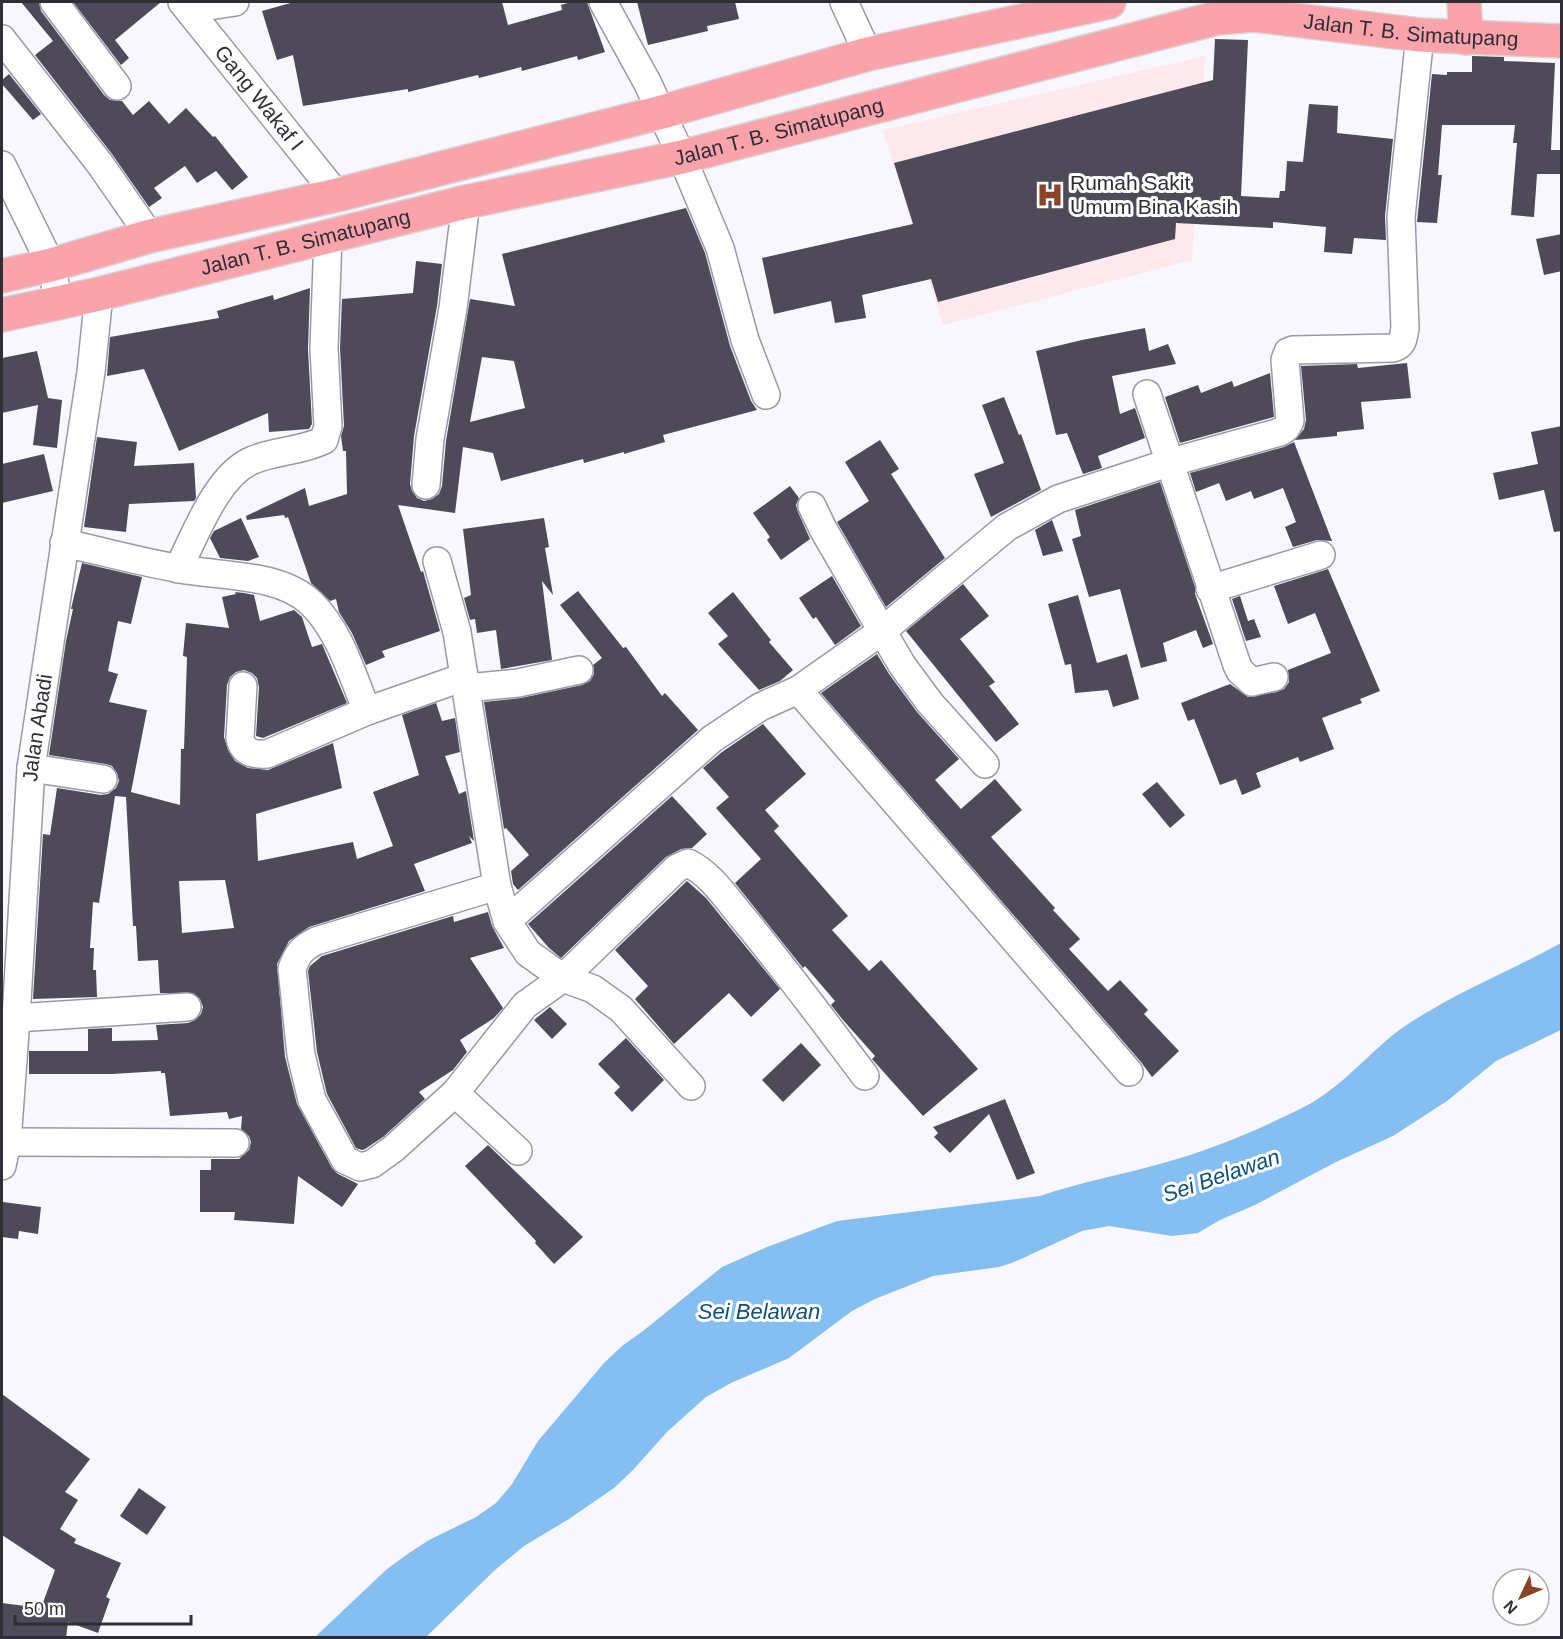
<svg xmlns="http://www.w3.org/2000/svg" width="1563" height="1639" font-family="Arial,sans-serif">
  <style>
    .medical { fill: #fde8ee }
    .water { fill: #85bff1 }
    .building { fill: #4e4a59; fill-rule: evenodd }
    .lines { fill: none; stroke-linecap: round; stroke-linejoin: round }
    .minor-casing { stroke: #9b97a8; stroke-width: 30 }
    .major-casing { stroke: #d6d5d7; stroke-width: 36 }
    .minor { stroke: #fff; stroke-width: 27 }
    .major { stroke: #faa3ab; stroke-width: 33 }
    .labels { text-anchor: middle; stroke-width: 6; stroke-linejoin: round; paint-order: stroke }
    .street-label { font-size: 21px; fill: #302e35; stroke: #fff }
    .poi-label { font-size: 21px; fill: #302e35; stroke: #fff; text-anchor: start }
    .water-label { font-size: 22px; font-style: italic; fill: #0d507e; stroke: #fff }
  </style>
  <rect width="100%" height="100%" fill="#f9f7fe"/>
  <polygon class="medical" points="1205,56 1192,260 943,325 883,130"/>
  <path class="water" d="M1561,943V1030L1496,1061L1447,1101L1393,1136L1336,1162L1255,1205L1220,1220L1198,1233L1172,1236L1109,1226L1082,1231L1012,1263L999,1267L933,1276L875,1299L852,1311L789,1358L731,1383L706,1397L667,1432L633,1470L614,1488L569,1519L524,1546L495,1570L426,1637H315L387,1569L409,1553L429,1540L476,1517L496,1503L512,1484L538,1441L604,1363L622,1346L643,1331L722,1267L767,1247L837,1221L1040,1196C1080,1182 1122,1175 1163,1163C1211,1150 1258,1130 1302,1108C1344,1087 1369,1051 1405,1026C1454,993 1510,971 1561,943Z"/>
  <g class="building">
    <polygon points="21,2 39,2 41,11 104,95 110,100 122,101 133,115 149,101 169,124 186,108 213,137 215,136 248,177 232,190 216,171 197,183 185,166 154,188 162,198 149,207 112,154 35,55 53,41"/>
    <polygon points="73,2 161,2 115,40 129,58 121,65"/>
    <polygon points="294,2 502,2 508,25 562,10 561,5 571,2 587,2 605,52 578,60 577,56 522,71 521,67 479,78 478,75 408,92 408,89 303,106 293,55 277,60 262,11"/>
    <polygon points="637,2 735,2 739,19 707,26 708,31 648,45"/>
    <polygon points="1215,39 1248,40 1241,196 1279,198 1280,191 1285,191 1287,161 1303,162 1309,104 1338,106 1337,133 1393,139 1385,216 1386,240 1354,238 1352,254 1324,252 1326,227 1273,222 1273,228 1176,223 1175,239 938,302 931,279 862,295 866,318 835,323 831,301 774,314 762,258 913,224 894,163 1213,80"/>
    <polygon points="1472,56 1504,57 1504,61 1555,63 1551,150 1562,150 1562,174 1537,174 1534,217 1511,215 1517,143 1513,143 1515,125 1442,125 1438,175 1442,175 1437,223 1417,222 1432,74 1447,75 1447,72 1472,72"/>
    <polygon points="9,74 41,114 33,120 2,84 2,80"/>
    <path d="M686,208L705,253L730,346L751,401L757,410L663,435L665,442L624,454V452L584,463L583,459L501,481L493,453L463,447L455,513L398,505L421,572L423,571L440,631L382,651L385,657L366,665L352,633L339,612L336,599L330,601L311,583L288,517L285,518L284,515L247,520L246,516L305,488L309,506L347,494L346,451H343L341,436L344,426L340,348L342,299L413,293L416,261L442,264L437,306L414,436L410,484L412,491L417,498L424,501L432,499L439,494L442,486L446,441L470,299L515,306L502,254ZM482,357L514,361L525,408L470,422Z"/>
    <polygon points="1562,234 1562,271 1544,275 1536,239"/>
    <polygon points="310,288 308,349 312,424 309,429 269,432 268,413 179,451 144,369 107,376 110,337 219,318 217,311 273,295 274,300"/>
    <polygon points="1145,328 1149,351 1168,344 1176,364 1112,376 1120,414 1135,408 1145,438 1098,456 1102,468 1083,474 1067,433 1056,435 1036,351 1082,340"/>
    <polygon points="37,351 48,398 62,400 57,448 33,445 38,405 2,413 2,358"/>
    <polygon points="1407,363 1411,398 1361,402 1364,429 1337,432 1337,436 1295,440 1304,429 1306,420 1301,366 1357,364 1358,368"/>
    <polygon points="1270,373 1274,417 1180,443 1165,397 1198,385 1201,393 1232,381 1234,387"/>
    <polygon points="1004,397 1019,435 1021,434 1041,490 991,517 974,474 1004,463 982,405"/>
    <polygon points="1562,426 1562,531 1554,532 1544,490 1499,500 1493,473 1538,464 1531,432"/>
    <polygon points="97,437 137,442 134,466 194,463 196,498 194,501 129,504 126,532 84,527"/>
    <polygon points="880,440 899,469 891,474 945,558 886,607 837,522 869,501 845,462"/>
    <polygon points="1294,442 1332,541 1317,540 1293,547 1285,527 1296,522 1283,488 1254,499 1251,491 1226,501 1219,483 1196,492 1190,473 1284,447"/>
    <polygon points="44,454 53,491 2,503 2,464"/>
    <polygon points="1160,482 1195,587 1195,594 1213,644 1203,648 1196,630 1163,643 1167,661 1141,668 1120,589 1089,597 1072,539 1081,536 1075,510"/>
    <polygon points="790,486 799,498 796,505 798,512 810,539 781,560 767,540 770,537 753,513"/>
    <polygon points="241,518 259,557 248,561 220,558 210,538 214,531"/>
    <polygon points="544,518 549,547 545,548 553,595 542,581 552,660 501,669 496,630 477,633 475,619 470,620 464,598 471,595 463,529"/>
    <polygon points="1052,520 1063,551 1043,556 1035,530"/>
    <path d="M82,563L142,577L131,624L118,621L108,671L118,674L109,702L147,710L131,792L180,805L181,749H184L187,657L183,656L186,623L229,628L222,597L236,594L235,592L244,593L254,595L260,621L294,610L302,617L312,647L322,644L347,703L263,738L256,736L259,687L257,678L252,673L244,670L236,672L230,677L227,685L224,737L228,750L235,761L248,768L268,770L333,743L342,788L256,814L258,861L353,842L357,859L393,846L373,792L419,775L402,715L436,703L442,721L455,718L460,752L445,756L459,794L466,791L474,841L469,836L472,843L414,864L425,891L309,927L289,941L277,964L285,1057L297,1104L332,1168L338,1174L358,1184L342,1207L298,1176L294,1224L234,1220L235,1212H200V1170H211V1159H239L249,1150L251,1142L249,1136L241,1129L242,1116L229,1119L227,1112L170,1116L165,1073H161V1071L112,1074H29V1051H88V1029L112,1028V1041L158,1040L156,1025L188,1023L195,1020L201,1014L203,1007L200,999L193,993H160L158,960L138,961L136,926H133L126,797L115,796L99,903L93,902L90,948H94L93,970H96L97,997L33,999L43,834L50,835L57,788L101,795L108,794L116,788L119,781L117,773L112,766L106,764L49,755L66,641L73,609H71ZM225,880L234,928L182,933L179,881Z"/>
    <polygon points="1328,569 1380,691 1360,699 1362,703 1322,718 1334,749 1300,762 1298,757 1256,773 1261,787 1242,795 1236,779 1220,785 1194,719 1188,721 1181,703 1230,684 1248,697 1277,692 1284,689 1289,682 1288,670 1331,653 1315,613 1288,624 1274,586"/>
    <polygon points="832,576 861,626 835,645 816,617 813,619 799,598"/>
    <polygon points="963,584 989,616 960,639 995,682 989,686 1019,724 996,742 906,631"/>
    <polygon points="578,591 623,648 626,647 662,696 665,693 698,730 518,890 513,884 511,871 529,855 506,828 504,829 484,702 521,698 582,685 590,681 594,674 593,665 602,658 560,605"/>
    <polygon points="733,592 771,640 769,642 793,670 780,681 759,690 718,644 728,636 708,613"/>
    <polygon points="1078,595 1097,663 1127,654 1139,699 1113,707 1108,690 1075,693 1071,664 1065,665 1048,604"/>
    <polygon points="1240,596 1248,621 1254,619 1261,637 1246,641 1232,599"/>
    <polygon points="877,654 889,674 917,712 959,759 935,780 936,781 961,809 995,779 1022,810 991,837 1055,908 1053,910 1080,939 1069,949 1108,991 1120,980 1148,1010 1144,1014 1179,1051 1152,1077 1141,1062 821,693"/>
    <polygon points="763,724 806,774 765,810 779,826 774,831 848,916 832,930 869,971 881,960 978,1069 923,1116 872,1059 875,1056 843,1020 831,1005 835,1001 805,966 803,968 735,883 761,859 716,808 729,797 703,768 722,752"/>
    <polygon points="1157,782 1185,815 1170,828 1142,794"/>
    <polygon points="672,796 707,834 692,848 681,849 666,857 561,958 549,948 528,924"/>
    <polygon points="687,881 706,898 780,989 751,1017 729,993 674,1044 635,999 648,986 615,950"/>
    <polygon points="488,912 492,926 504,948 470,958 503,1008 494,1018 460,1040 467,1052 453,1070 419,1092 425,1099 383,1137 365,1149 362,1150 356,1148 327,1094 317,1052 308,971 310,966 322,956 453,916 454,922"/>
    <polygon points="550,1007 567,1024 552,1039 534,1020"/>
    <polygon points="626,1038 664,1080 632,1112 614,1093 620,1087 598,1064"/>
    <polygon points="801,1043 821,1065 783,1102 762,1080"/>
    <polygon points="1005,1099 1035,1173 1017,1180 989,1114 950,1153 934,1137 938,1133 933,1127"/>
    <polygon points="488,1145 583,1237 554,1264 535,1243 536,1241 465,1166"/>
    <polygon points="3,1202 41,1207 38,1234 19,1231 18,1239 2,1237"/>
    <polygon points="2,1394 90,1459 65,1492 78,1500 60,1529 76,1539 74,1543 121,1563 106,1597 110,1599 98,1633 68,1622 66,1638 2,1638 2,1603 41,1608 55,1570 2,1535"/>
    <polygon points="139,1488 166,1507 147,1535 120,1516"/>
  </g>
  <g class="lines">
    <defs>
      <g id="minor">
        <polyline points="54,2 117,86"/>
        <path id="s1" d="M182,2L337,195"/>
        <polyline points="200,2 209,6 235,2"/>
        <polyline points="603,2 647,82 682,157 720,248 745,340 766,395"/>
        <polyline points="844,2 868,54"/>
        <polyline points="2,39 100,164 150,236"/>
        <polyline points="2,165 51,265 59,302"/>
        <polyline points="1147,394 1237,665 1240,671 1252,682 1274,677"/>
        <polyline points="426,485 430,439 453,308 466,202"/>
        <polyline points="812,506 823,529 902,665 930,703 985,764"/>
        <path d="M64,543C101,551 138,561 176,568C217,577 279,572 311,603C340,631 352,675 367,711"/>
        <polyline points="437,561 457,632 497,886 507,921 528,953 563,978 593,989 621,1009 691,1086"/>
        <path d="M178,569C195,536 217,474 253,460C276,450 300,452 324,440L328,426L324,348L328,237"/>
        <polyline points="1210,589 1321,555"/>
        <path d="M243,686L240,738C243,753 253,755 267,754L367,711L464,677"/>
        <polyline points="467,688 518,683 579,670"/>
        <polyline points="798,690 1129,1072"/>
        <polyline points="31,768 103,779"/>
        <path d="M497,886L316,941C302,948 297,954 292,969L301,1055L312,1100L345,1160L360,1167L372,1164L393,1149L455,1093L525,1005L563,978L677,868L688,863C711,874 727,899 743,918C786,970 825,1023 865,1076"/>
        <path d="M507,921L712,739L760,707L798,690L882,631L1007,527L1058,499L1168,463L1280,432L1286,428L1290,421L1285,360L1288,352L1293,350L1393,348C1404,345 1403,338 1405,328L1401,217L1420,35"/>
        <polyline points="16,1018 187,1007"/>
        <polyline points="455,1093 518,1151"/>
        <polyline points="7,1142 235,1143"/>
        <path id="s2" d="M2,1166L7,1142L16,1018L31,768L91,372L99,294"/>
      </g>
      <g id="major">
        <polyline points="1464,2 1466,38"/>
        <polyline points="2,276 51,265 150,236 337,195 662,112 868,54 1109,2"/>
        <path id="s3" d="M2,315L99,294L466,202L682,157L1217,18L1254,15L1420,35L1562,41"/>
      </g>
    </defs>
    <use href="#minor" class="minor-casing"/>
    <use href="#major" class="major-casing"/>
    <use href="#minor" class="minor"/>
    <use href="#major" class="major"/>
  </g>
  <defs>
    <symbol id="hospital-bare" viewBox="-9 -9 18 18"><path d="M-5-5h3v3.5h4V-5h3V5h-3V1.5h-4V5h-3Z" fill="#8c4325" stroke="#fff" stroke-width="2.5" paint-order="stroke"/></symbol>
  </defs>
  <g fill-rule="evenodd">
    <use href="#hospital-bare" x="1031" y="176" width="38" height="38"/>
  </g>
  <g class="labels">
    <g class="street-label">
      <text dy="7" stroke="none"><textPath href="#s3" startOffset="1446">Jalan T. B. Simatupang</textPath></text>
      <text dy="7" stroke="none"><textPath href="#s1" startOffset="123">Gang Wakaf I</textPath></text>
      <text dy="7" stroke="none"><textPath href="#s3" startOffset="798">Jalan T. B. Simatupang</textPath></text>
      <text dy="7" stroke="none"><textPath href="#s3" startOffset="312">Jalan T. B. Simatupang</textPath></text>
      <text dy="7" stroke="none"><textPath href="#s2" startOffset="440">Jalan Abadi</textPath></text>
    </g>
    <g class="poi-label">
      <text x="1070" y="190">Rumah Sakit<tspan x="1070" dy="24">Umum Bina Kasih</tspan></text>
    </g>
    <g class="water-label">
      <text transform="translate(1221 1175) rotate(-19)" y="8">Sei Belawan</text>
      <text x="759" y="1319">Sei Belawan</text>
    </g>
  </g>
  <rect width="1563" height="1639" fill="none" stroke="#302e35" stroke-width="6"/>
  <g transform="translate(1521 1597) rotate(226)"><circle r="28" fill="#ffffff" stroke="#acabae" stroke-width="1.5"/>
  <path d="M0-4.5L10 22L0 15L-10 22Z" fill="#8c4325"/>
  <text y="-9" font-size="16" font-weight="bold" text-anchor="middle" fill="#302e35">N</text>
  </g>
  <path d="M15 1615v9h176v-9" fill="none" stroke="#302e35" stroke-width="3"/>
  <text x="24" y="1615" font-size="18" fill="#302e35" stroke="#ffffff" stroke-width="4.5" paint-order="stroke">50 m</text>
</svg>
